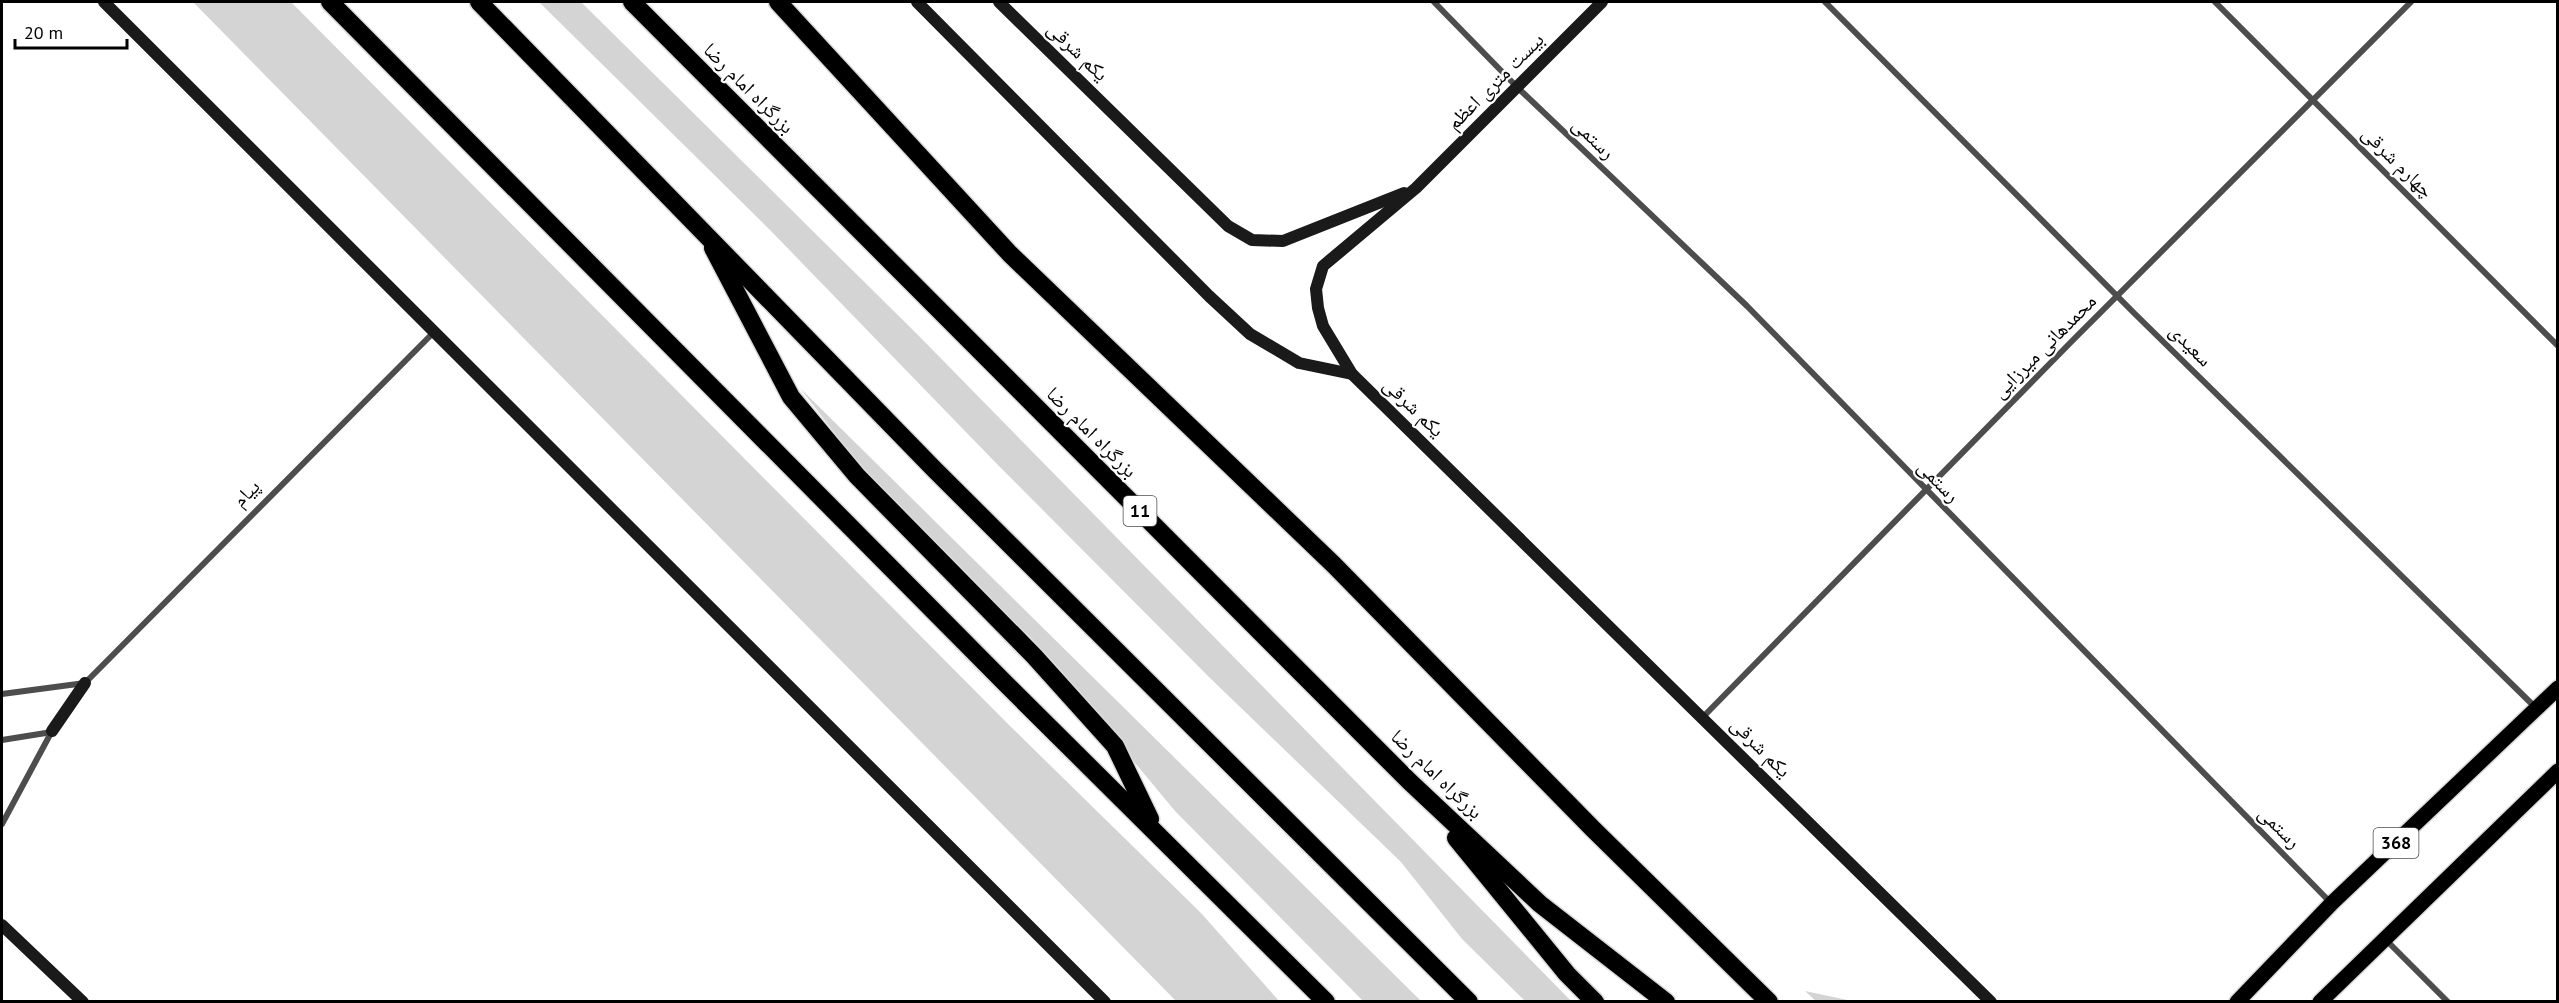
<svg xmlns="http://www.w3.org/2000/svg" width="2559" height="1003" font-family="'PT Sans','Noto Naskh Arabic',sans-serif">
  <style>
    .green { fill: #d4d4d4 }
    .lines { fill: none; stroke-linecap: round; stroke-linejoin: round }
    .primary-casing { stroke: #dbdbdb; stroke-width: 18 }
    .highway-casing { stroke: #dbdbdb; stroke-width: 21 }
    .street { stroke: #4d4d4d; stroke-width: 6 }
    .secondary { stroke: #1a1a1a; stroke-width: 12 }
    .primary { stroke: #000; stroke-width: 15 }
    .highway { stroke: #000; stroke-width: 18 }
    .labels { text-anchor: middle; stroke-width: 4.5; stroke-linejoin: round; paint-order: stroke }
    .shield { fill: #fff; stroke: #4c4c4c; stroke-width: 1.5 }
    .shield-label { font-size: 18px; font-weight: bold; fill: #000 }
    .street-label { font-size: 20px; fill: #000; stroke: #fff }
  </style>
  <rect width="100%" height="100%" fill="#fff"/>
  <g class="green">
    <polygon points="193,2 291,2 1010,726 1201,913 1279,1001 1176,1001"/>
    <polygon points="539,2 581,2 918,335 1571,1001 1525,1001 1462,939 1401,862 1210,678 995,462 769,229"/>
    <polygon points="800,388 1421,1001 1363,1001 1175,811 1032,639 967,577 856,461"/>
    <polygon points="1805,991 1852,1001 1816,1001"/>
  </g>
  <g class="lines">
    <defs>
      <g id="primary">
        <polyline points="2237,1002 2332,903 2558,688"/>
        <polyline points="2320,1002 2558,771"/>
      </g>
      <g id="highway">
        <polyline points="330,2 1007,685 1326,1002"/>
        <polyline points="479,2 934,469 1469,1002"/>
        <polyline points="632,2 1409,781 1540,904 1666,1002"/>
        <polyline points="778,2 1010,254 1334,565 1593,829 1769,1002"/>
        <polyline points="713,248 791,397 857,476 1034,656 1115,746 1150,819"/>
        <polyline points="1456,838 1567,974 1595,1002"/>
      </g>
    </defs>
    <use href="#primary" class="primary-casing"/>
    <use href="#highway" class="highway-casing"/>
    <g class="street">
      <polyline points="1434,2 1517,87 1747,306 2331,903"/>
      <polyline points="1825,2 2134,313 2536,708"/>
      <polyline points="2215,2 2558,346"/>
      <polyline points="2,694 85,683 434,332"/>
      <polyline points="1703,717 2074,339 2411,2"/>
      <polyline points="2,740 52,732"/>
      <polyline points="2,824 52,731"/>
      <polyline points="2385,939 2448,1002"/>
    </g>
    <g class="secondary">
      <polyline points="104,2 1105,1002"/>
      <polyline points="917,2 1209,296 1250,334 1299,363 1352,374"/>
      <polyline points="999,2 1228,226 1252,240 1283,241 1404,193"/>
      <polyline points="1602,2 1416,188 1323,266 1316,289 1318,308 1323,326 1352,374 1991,1002"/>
      <polyline points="52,731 85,683"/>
      <polyline points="2,925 83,1002"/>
    </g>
    <use href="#primary" class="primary"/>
    <use href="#highway" class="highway"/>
  </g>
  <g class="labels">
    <g class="shield">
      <rect x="1123.5" y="496" width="33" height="30" rx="4.5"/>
      <rect x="2373.5" y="828" width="45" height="30" rx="4.5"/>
    </g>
    <g class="shield-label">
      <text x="1140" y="517">11</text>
      <text x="2396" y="849">368</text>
    </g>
    <g class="street-label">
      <text transform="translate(1078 51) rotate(44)" y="7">یکم شرقی</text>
      <text transform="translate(1495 81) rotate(-45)" y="7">بیست متری اعظم</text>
      <text transform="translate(749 88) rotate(45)" y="7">بزرگراه امام رضا</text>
      <text transform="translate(1594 138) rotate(44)" y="7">رستمی</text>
      <text transform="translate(2398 162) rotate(45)" y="7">چهارم شرقی</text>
      <text transform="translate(2191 345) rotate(45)" y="7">سعیدی</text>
      <text transform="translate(2044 346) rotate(-45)" y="7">محمدهانی میرزایی</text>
      <text transform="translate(1414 407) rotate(44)" y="7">یکم شرقی</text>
      <text transform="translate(1092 432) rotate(45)" y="7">بزرگراه امام رضا</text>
      <text transform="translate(1939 481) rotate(46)" y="7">رستمی</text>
      <text transform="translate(246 493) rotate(-45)" y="7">پیام</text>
      <text transform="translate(1761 747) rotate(45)" y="7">یکم شرقی</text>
      <text transform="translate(1437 774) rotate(44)" y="7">بزرگراه امام رضا</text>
      <text transform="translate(2280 827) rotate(45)" y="7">رستمی</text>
    </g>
  </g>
  <rect width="2559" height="1003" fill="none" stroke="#000000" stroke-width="6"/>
  <path d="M15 39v9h112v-9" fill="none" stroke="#000000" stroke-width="3"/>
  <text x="24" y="39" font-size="18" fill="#000000" stroke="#ffffff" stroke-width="4.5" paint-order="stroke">20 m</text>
</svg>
